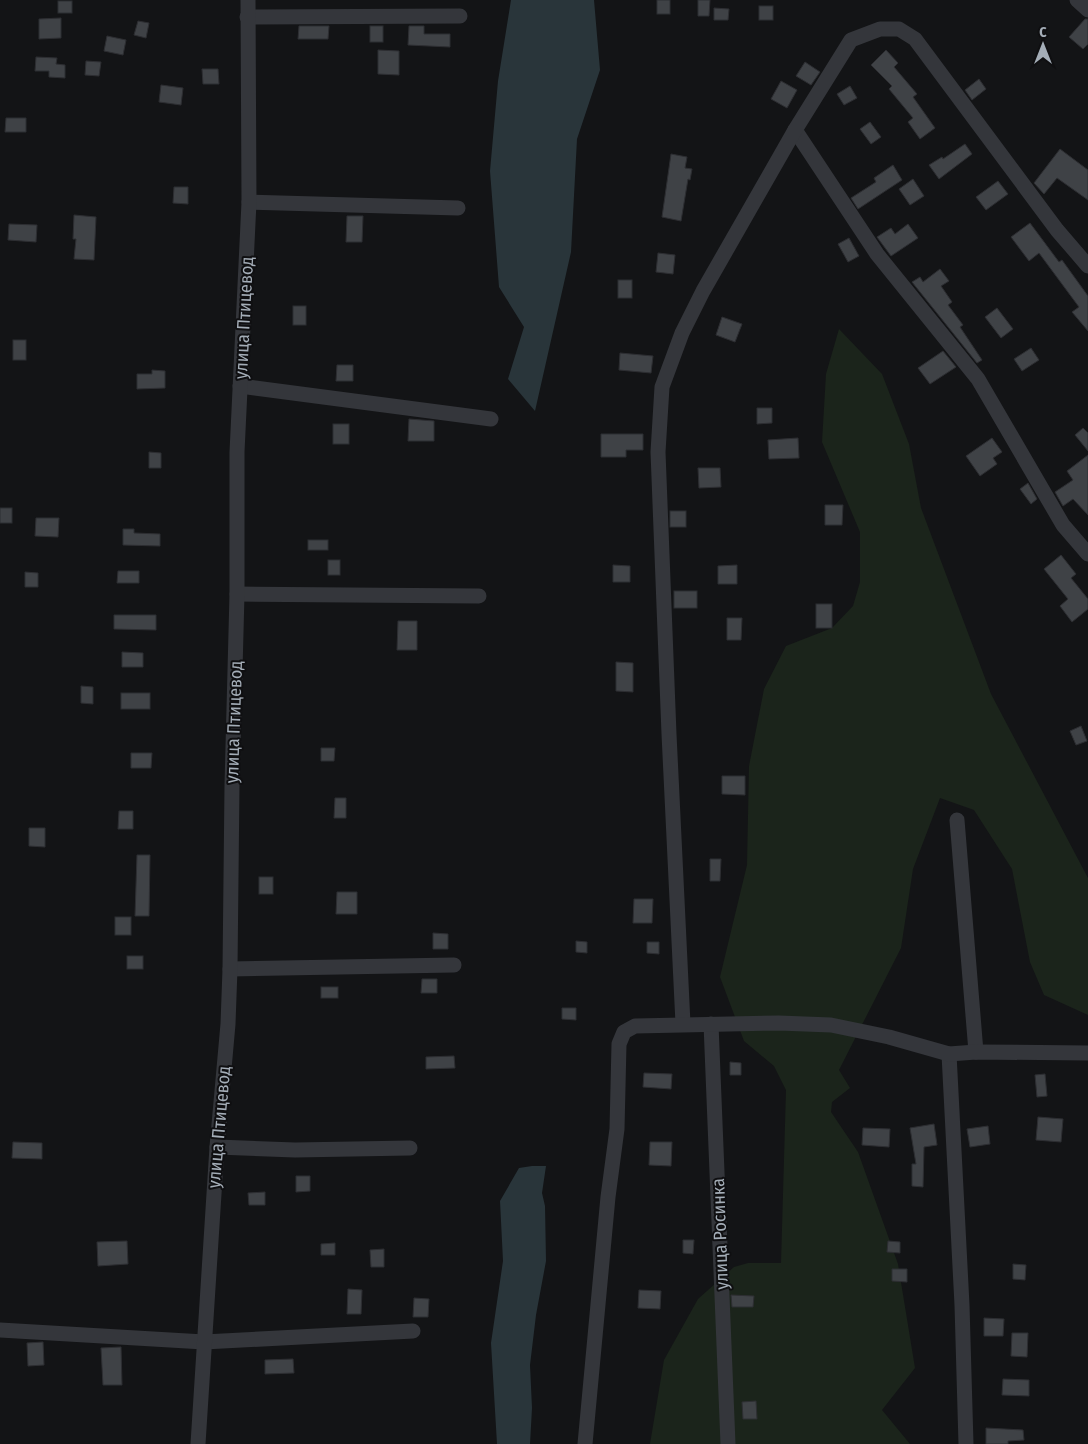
<svg xmlns="http://www.w3.org/2000/svg" width="1088" height="1444" font-family="'Fira Sans Condensed',sans-serif">
  <style>
    .green { fill: #1b241b }
    .water { fill: #29353a }
    .building { fill: #3f4246; stroke: #2d2e32 }
    .lines { fill: none; stroke-linecap: round; stroke-linejoin: round }
    .minor { stroke: #34363b; stroke-width: 15 }
    .labels { text-anchor: middle; stroke-width: 4; stroke-linejoin: round; paint-order: stroke }
    .street-label { font-size: 18px; fill: #a4adb7; stroke: #0f0f11 }
  </style>
  <rect width="100%" height="100%" fill="#131416"/>
  <polygon class="green" points="839,329 882,374 909,444 921,508 991,694 1088,878 1088,1015 1044,995 1030,962 1012,869 974,810 940,798 913,869 901,948 839,1070 850,1088 832,1102 831,1112 858,1152 898,1264 915,1368 882,1410 910,1444 650,1444 664,1360 698,1299 734,1267 748,1263 781,1263 786,1090 774,1066 744,1041 720,977 747,865 749,766 764,689 786,646 832,628 853,606 860,582 860,532 822,442 826,374"/>
  <g class="water">
    <polygon points="511,0 594,0 600,70 577,139 571,252 535,411 508,379 524,327 499,287 490,171 498,81"/>
    <polygon points="532,1166 546,1166 542,1193 545,1206 546,1261 536,1315 530,1365 532,1408 530,1444 497,1444 491,1343 503,1261 500,1201 519,1168"/>
  </g>
  <g class="building">
    <rect x="657" y="0" width="13" height="14"/>
    <polygon points="698,0 710,0 709,16 698,16"/>
    <rect x="58" y="1" width="14" height="12"/>
    <rect x="759" y="6" width="14" height="14"/>
    <polygon points="714,8 729,9 728,20 714,20"/>
    <polygon points="61,18 61,38 39,39 39,19"/>
    <polygon points="1085,19 1088,19 1088,44 1083,49 1069,37"/>
    <polygon points="138,21 149,23 146,38 134,35"/>
    <polygon points="299,26 329,26 328,39 298,39"/>
    <rect x="370" y="26" width="13" height="16"/>
    <polygon points="409,26 424,26 424,34 450,34 450,47 408,45"/>
    <polygon points="107,36 126,40 123,55 104,51"/>
    <polygon points="378,50 399,51 399,75 378,74"/>
    <polygon points="886,50 898,63 894,67 917,94 913,97 935,128 920,139 908,122 913,118 889,89 892,86 871,65"/>
    <polygon points="36,57 57,58 56,64 65,65 65,78 49,77 49,71 35,71"/>
    <polygon points="86,61 101,62 99,76 85,75"/>
    <polygon points="805,62 820,72 811,85 796,76"/>
    <polygon points="202,69 218,69 219,84 203,84"/>
    <polygon points="979,79 986,89 972,100 965,90"/>
    <polygon points="781,81 797,90 787,108 771,99"/>
    <polygon points="161,85 183,88 181,105 159,102"/>
    <polygon points="850,86 857,98 844,105 837,94"/>
    <polygon points="6,118 26,118 26,132 5,132"/>
    <polygon points="870,122 881,137 871,144 860,129"/>
    <polygon points="965,144 972,154 939,179 929,165 942,157 943,159"/>
    <polygon points="1060,149 1088,170 1088,200 1057,178 1044,194 1034,183"/>
    <polygon points="671,154 687,157 685,168 692,169 690,180 688,179 681,221 662,217"/>
    <polygon points="893,165 902,180 858,209 851,198 876,182 874,178"/>
    <polygon points="913,179 924,196 910,205 899,189"/>
    <polygon points="998,181 1008,194 986,210 976,197"/>
    <polygon points="174,187 188,187 188,204 173,203"/>
    <polygon points="74,215 96,217 94,260 74,259 76,239 73,239"/>
    <polygon points="347,216 363,216 362,242 346,242"/>
    <polygon points="1030,223 1059,262 1062,260 1088,296 1088,331 1072,312 1079,307 1039,253 1029,261 1011,237"/>
    <polygon points="9,224 37,225 36,242 8,240"/>
    <polygon points="908,224 918,238 891,256 877,237 891,228 895,234"/>
    <polygon points="849,238 859,256 848,262 838,244"/>
    <polygon points="658,253 675,255 673,274 656,272"/>
    <polygon points="940,269 949,281 941,286 952,302 948,305 963,325 960,327 982,360 977,363 912,282 920,277 923,282"/>
    <rect x="618" y="280" width="14" height="18"/>
    <rect x="293" y="306" width="13" height="19"/>
    <polygon points="997,308 1013,329 1001,338 985,317"/>
    <polygon points="722,317 742,324 735,342 716,335"/>
    <rect x="13" y="340" width="13" height="20"/>
    <polygon points="1031,348 1039,360 1022,371 1014,359"/>
    <polygon points="943,351 956,367 930,384 918,368"/>
    <polygon points="620,353 653,356 651,373 619,370"/>
    <polygon points="337,365 353,365 353,381 336,381"/>
    <polygon points="152,370 165,371 165,388 137,389 137,374 152,374"/>
    <polygon points="757,408 772,408 772,423 757,424"/>
    <polygon points="409,419 434,421 434,441 408,441"/>
    <rect x="333" y="424" width="16" height="20"/>
    <polygon points="1083,428 1088,433 1088,451 1075,435"/>
    <polygon points="601,434 643,434 643,450 626,450 626,457 601,457"/>
    <polygon points="798,438 799,458 769,459 768,440"/>
    <polygon points="992,438 1002,452 993,458 997,464 980,476 966,456"/>
    <polygon points="149,452 161,453 161,468 149,468"/>
    <polygon points="1088,455 1088,515 1073,499 1063,506 1055,492 1073,480 1067,471"/>
    <polygon points="698,468 720,468 721,487 699,488"/>
    <polygon points="1028,483 1037,499 1031,504 1020,489"/>
    <polygon points="825,505 843,505 842,525 825,525"/>
    <rect x="0" y="508" width="12" height="15"/>
    <rect x="670" y="511" width="16" height="16"/>
    <polygon points="36,518 59,518 58,537 35,536"/>
    <polygon points="123,529 134,529 134,533 160,534 160,546 123,545"/>
    <rect x="308" y="540" width="20" height="10"/>
    <polygon points="1061,555 1076,574 1071,578 1088,599 1088,609 1072,622 1060,606 1068,599 1044,569"/>
    <rect x="328" y="560" width="12" height="15"/>
    <polygon points="613,565 630,566 630,582 613,582"/>
    <polygon points="737,565 737,584 718,584 718,566"/>
    <polygon points="118,571 139,571 139,583 117,583"/>
    <polygon points="25,572 38,573 38,587 25,587"/>
    <rect x="674" y="591" width="23" height="17"/>
    <rect x="816" y="604" width="16" height="24"/>
    <polygon points="114,615 156,615 156,630 114,629"/>
    <polygon points="727,618 742,618 741,640 727,640"/>
    <polygon points="398,621 417,621 417,650 397,650"/>
    <polygon points="122,652 143,653 143,667 122,667"/>
    <polygon points="616,662 633,663 633,692 616,691"/>
    <polygon points="81,686 93,687 93,704 81,703"/>
    <rect x="121" y="693" width="29" height="16"/>
    <polygon points="1081,726 1087,741 1076,745 1070,731"/>
    <polygon points="321,748 335,748 334,761 321,761"/>
    <polygon points="131,753 152,753 151,768 131,768"/>
    <polygon points="722,776 745,776 745,795 722,794"/>
    <polygon points="335,798 346,798 346,818 334,818"/>
    <polygon points="119,811 133,811 133,829 118,829"/>
    <polygon points="29,828 45,828 45,847 29,846"/>
    <polygon points="137,855 150,855 149,916 135,916"/>
    <polygon points="710,859 721,859 720,881 710,881"/>
    <rect x="259" y="877" width="14" height="17"/>
    <polygon points="337,892 357,892 357,914 336,914"/>
    <polygon points="634,899 653,899 652,923 633,923"/>
    <rect x="115" y="917" width="16" height="18"/>
    <polygon points="433,933 448,934 448,949 433,949"/>
    <polygon points="576,941 587,942 587,953 576,952"/>
    <polygon points="647,942 659,942 659,954 647,953"/>
    <rect x="127" y="956" width="16" height="13"/>
    <polygon points="422,979 437,979 437,993 421,993"/>
    <rect x="321" y="987" width="17" height="11"/>
    <polygon points="562,1008 576,1008 576,1020 562,1019"/>
    <polygon points="454,1056 455,1068 426,1069 426,1057"/>
    <polygon points="730,1062 741,1063 741,1075 730,1075"/>
    <polygon points="644,1073 672,1074 671,1089 643,1087"/>
    <polygon points="1045,1074 1047,1096 1037,1097 1035,1075"/>
    <polygon points="1038,1117 1063,1119 1061,1142 1036,1140"/>
    <polygon points="934,1124 937,1145 924,1147 923,1187 912,1186 912,1164 916,1164 910,1128"/>
    <polygon points="988,1126 990,1144 970,1147 967,1129"/>
    <polygon points="863,1128 890,1129 889,1147 862,1145"/>
    <polygon points="13,1142 42,1143 42,1159 12,1158"/>
    <polygon points="650,1142 672,1142 671,1166 649,1165"/>
    <polygon points="296,1176 310,1176 310,1191 296,1192"/>
    <polygon points="265,1192 265,1205 249,1205 248,1193"/>
    <polygon points="683,1240 694,1240 693,1254 683,1253"/>
    <polygon points="127,1241 128,1264 98,1266 97,1242"/>
    <polygon points="888,1241 900,1242 900,1253 887,1252"/>
    <polygon points="335,1243 335,1255 321,1255 321,1244"/>
    <polygon points="384,1249 384,1267 371,1267 370,1250"/>
    <polygon points="1013,1264 1026,1265 1025,1280 1013,1279"/>
    <polygon points="892,1269 907,1269 907,1282 892,1281"/>
    <polygon points="348,1289 362,1290 361,1314 347,1314"/>
    <polygon points="639,1290 661,1291 660,1309 638,1308"/>
    <polygon points="731,1295 754,1296 753,1307 732,1307"/>
    <polygon points="414,1298 429,1299 428,1317 413,1317"/>
    <polygon points="984,1318 1004,1319 1003,1336 984,1336"/>
    <polygon points="1012,1333 1028,1333 1027,1357 1011,1356"/>
    <polygon points="43,1342 44,1365 28,1366 27,1343"/>
    <polygon points="121,1347 122,1385 103,1385 101,1348"/>
    <polygon points="293,1359 294,1373 265,1374 265,1360"/>
    <polygon points="1003,1379 1029,1380 1029,1396 1002,1395"/>
    <polygon points="756,1401 757,1419 743,1419 742,1402"/>
    <polygon points="986,1428 1023,1430 1024,1440 1008,1441 1008,1444 986,1444"/>
  </g>
  <g class="lines">
    <g class="minor">
      <polyline points="1077,0 1088,10"/>
      <polyline points="247,17 460,16"/>
      <polyline points="795,130 877,254 978,379 1063,525 1088,554"/>
      <polyline points="249,202 458,208"/>
      <polyline points="240,386 491,419"/>
      <polyline points="237,594 479,596"/>
      <polyline points="957,820 976,1052"/>
      <polyline points="230,969 454,965"/>
      <polyline points="683,1024 669,734 658,452 662,387 682,333 703,291 795,130 851,40 880,29 899,29 915,39 1057,230 1088,266"/>
      <polyline points="711,1024 728,1444"/>
      <polyline points="949,1054 962,1305 966,1444"/>
      <polyline points="217,1147 295,1150 410,1148"/>
      <polyline points="0,1330 204,1342 413,1331"/>
      <polyline points="198,1444 217,1147 228,1024 230,969 232,785 237,594 237,452 249,202 248,0"/>
      <polyline points="585,1444 608,1197 617,1129 619,1044 624,1032 635,1026 779,1023 831,1025 889,1037 949,1054 976,1052 1088,1053"/>
    </g>
  </g>
  <g class="labels">
    <g class="street-label">
      <text transform="translate(244 318) rotate(-87)" y="6">улица Птицевод</text>
      <text transform="translate(234 722) rotate(-88)" y="6">улица Птицевод</text>
      <text transform="translate(219 1127) rotate(-85)" y="6">улица Птицевод</text>
      <text transform="translate(720 1234) rotate(-92)" y="6">улица Росинка</text>
    </g>
  </g>
  <g transform="translate(1043 45)" stroke="#0f0f11" stroke-width="4" paint-order="stroke">
  <path d="M0-4L9 19L0 12L-9 19Z" fill="#a4adb7"/>
  <text y="-8" font-size="14" font-weight="bold" text-anchor="middle" fill="#a4adb7">С</text>
  </g>
</svg>
